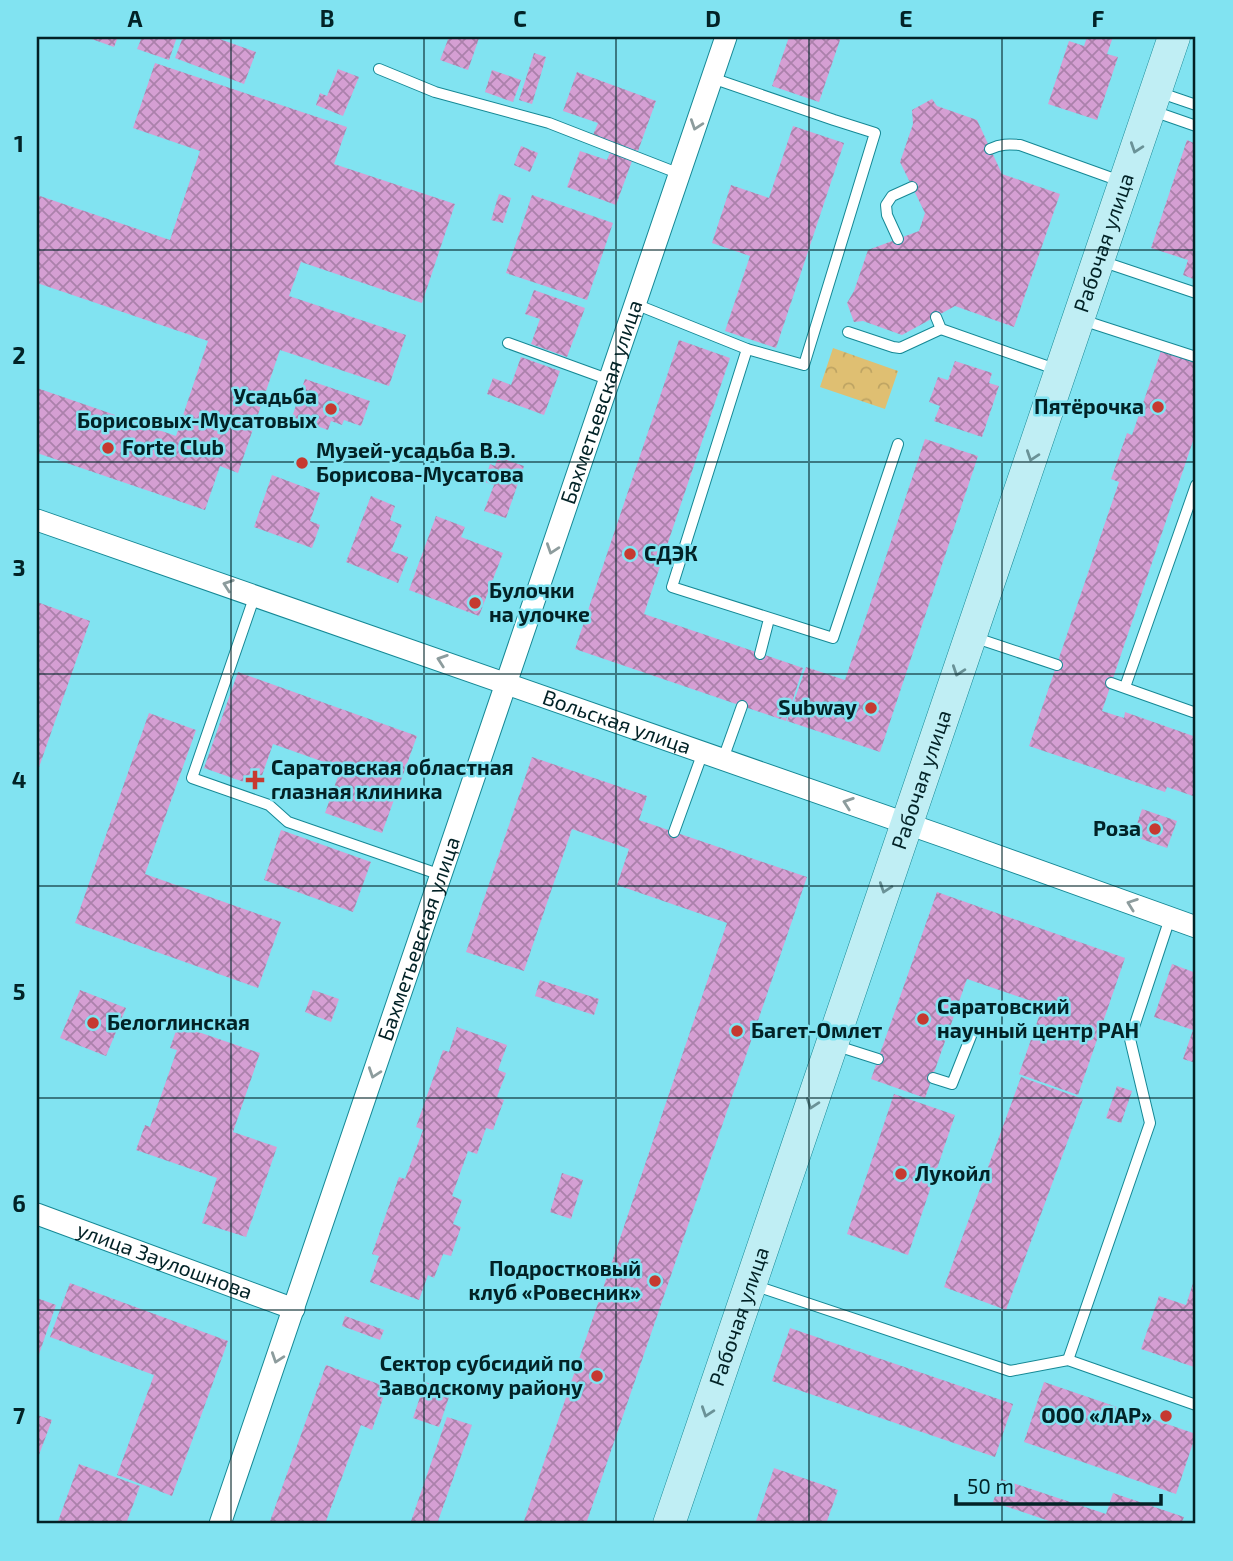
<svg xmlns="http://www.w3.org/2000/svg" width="1233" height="1561" font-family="'Exo 2',sans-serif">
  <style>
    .park { fill: url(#park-crowns) }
    .building { fill: url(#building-cross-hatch) }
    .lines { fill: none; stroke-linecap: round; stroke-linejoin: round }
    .lane-casing { stroke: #158895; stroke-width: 12 }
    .street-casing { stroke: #158895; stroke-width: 23 }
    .secondary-casing { stroke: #158895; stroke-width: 33 }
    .lane { stroke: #fff; stroke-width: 10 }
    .street { stroke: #fff; stroke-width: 21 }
    .secondary { stroke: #c0eef4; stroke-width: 32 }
    .oneway { stroke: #8d9c9d }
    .oneway2 { stroke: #6a9297 }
    .grid { fill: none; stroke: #022226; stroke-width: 2; stroke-opacity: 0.55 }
    .poi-dot { fill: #c63930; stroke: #81e3f1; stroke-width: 2.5 }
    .labels { text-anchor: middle; stroke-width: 5; stroke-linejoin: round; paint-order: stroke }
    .street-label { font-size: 21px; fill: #022226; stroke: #81e3f1 }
    .poi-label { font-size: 21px; font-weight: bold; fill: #022226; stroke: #81e3f1; text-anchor: start }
    .neatline { fill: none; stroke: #022226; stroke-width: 2.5 }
    .grid-label { font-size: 23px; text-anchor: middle; font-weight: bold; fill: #022226 }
  </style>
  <defs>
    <pattern id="park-crowns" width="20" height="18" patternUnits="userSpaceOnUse" patternTransform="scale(1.75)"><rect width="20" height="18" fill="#dfbf72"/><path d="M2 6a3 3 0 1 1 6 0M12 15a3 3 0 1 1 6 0" fill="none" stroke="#bea463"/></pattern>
    <pattern id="building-cross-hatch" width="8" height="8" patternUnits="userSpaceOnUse" patternTransform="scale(1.75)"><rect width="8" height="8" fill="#d59fd3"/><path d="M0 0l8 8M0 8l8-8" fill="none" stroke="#ab81ab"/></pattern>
  </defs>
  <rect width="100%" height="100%" fill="#81e3f1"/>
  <polygon class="park" points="833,348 898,371 885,409 820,387"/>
  <g class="building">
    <polygon points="86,37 118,37 114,47"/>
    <polygon points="142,37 177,37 169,60 137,49"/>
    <polygon points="183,37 214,37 256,52 244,84 175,58"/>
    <polygon points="449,37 479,38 468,70 440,60"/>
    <polygon points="789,37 841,37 819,102 772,86"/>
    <polygon points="1087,37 1113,37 1107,54 1118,57 1097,120 1048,104 1069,41 1084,46"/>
    <polygon points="534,53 546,57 532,104 519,100"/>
    <polygon points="155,63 347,127 334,164 455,204 422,303 301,262 289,296 406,335 389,386 280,350 238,473 220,466 205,510 37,453 37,388 176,436 208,341 37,283 37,195 170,240 200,151 133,128"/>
    <polygon points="338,69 359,77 343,116 316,105 320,93 327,96"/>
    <polygon points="492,70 521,80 513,102 485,92"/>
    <polygon points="577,72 656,101 638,151 593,135 598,123 563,111"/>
    <polygon points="932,99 937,106 977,120 1002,174 1060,194 1014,327 955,306 902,335 863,321 854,322 847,303 854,291 868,250 919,231 925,213 900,162 913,124 912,110"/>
    <polygon points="793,126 844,143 776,348 725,331 750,256 712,243 731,185 769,198"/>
    <polygon points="1187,140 1196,144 1196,280 1183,275 1188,260 1151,248"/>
    <polygon points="521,146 538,153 530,172 514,165"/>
    <polygon points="580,151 607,160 610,153 632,161 616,205 567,187"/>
    <polygon points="499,194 511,198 503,223 491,220"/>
    <polygon points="532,195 613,223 587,300 506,273"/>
    <polygon points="534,290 585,308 567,357 531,344 540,319 525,314"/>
    <polygon points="679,340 730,358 644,614 803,668 786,721 575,649"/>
    <polygon points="1161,351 1196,363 1196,432 1102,711 1124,718 1125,712 1196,737 1196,797 1167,787 1165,792 1029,746 1119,482 1111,479 1127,433 1132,435"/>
    <polygon points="521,357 560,371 544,415 487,394 493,378 511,385"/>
    <polygon points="955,361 992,373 989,383 999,386 982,437 934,421 940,406 929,402 938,377 948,380"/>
    <polygon points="305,379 370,401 361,426 344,420 342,425 331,421 328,430 292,417"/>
    <polygon points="925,439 978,456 880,752 787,721 806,667 845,680"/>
    <polygon points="498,457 524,466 506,518 484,511 494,485 484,482 490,464 495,466"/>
    <polygon points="272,475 320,493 310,521 320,525 312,548 254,527"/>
    <polygon points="371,496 395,506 390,520 402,525 391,551 408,557 398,583 346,562"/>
    <polygon points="436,516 465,527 461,537 503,553 479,616 409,590"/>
    <polygon points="37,602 90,621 37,773"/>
    <polygon points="238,672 417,736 382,833 325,813 341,768 273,744 258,787 204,768"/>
    <polygon points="149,713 196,730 145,874 281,922 258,988 75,923"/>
    <polygon points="532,757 647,796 639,820 807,877 586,1524 523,1524 727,923 617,885 629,849 572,829 524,971 466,952"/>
    <polygon points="1142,809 1177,821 1167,848 1133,836"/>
    <polygon points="281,830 371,862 353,912 264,880"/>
    <polygon points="937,892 1125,958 1078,1095 1019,1074 1043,1005 967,979 925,1098 871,1079"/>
    <polygon points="1172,964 1196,973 1196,1063 1183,1059 1193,1030 1154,1017"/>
    <polygon points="540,980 599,999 594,1015 535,996"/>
    <polygon points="80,990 126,1008 106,1056 60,1038"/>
    <polygon points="313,990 339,999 331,1022 305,1012"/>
    <polygon points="178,1025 260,1053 233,1132 277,1147 246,1237 202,1223 217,1178 136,1150 145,1125 150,1127 177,1050 170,1048"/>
    <polygon points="457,1027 507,1045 498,1070 506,1073 497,1097 504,1100 493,1130 486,1128 477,1154 468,1151 452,1196 462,1200 453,1224 461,1227 451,1256 443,1254 434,1278 428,1275 419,1300 370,1282 379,1256 372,1254 399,1177 405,1179 423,1130 416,1127 443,1050 449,1052"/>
    <polygon points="1021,1077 1083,1099 1006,1310 944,1287"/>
    <polygon points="1117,1086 1132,1091 1121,1123 1106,1118"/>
    <polygon points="894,1094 955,1115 908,1255 847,1234"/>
    <polygon points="562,1173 583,1180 571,1219 550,1212"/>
    <polygon points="1196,1274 1196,1359 1194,1367 1141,1349 1159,1296 1186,1305"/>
    <polygon points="70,1283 228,1341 172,1496 117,1475 154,1375 50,1337"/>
    <polygon points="37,1298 56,1305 37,1360"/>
    <polygon points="345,1316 384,1330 380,1340 342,1326"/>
    <polygon points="790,1328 1013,1404 995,1457 772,1381"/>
    <polygon points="326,1365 387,1387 372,1430 361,1425 325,1524 269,1524"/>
    <polygon points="425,1382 451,1391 439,1427 413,1418"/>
    <polygon points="1044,1382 1196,1434 1176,1494 1024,1442"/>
    <polygon points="37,1415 52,1420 37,1460"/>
    <polygon points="447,1417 472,1425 437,1524 410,1524"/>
    <polygon points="79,1464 140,1486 126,1524 57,1524"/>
    <polygon points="774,1468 838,1490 826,1524 755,1524"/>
    <polygon points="1001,1479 1106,1514 1113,1493 1184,1517 1181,1524 1058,1524 993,1502"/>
  </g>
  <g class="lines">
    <defs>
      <g id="lane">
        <polyline points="379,69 435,92 549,123 680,174"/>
        <polyline points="1158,92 1196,105"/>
        <polyline points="1153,111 1196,126"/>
        <path d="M990,149C1001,144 1008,144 1020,145L1120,181"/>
        <polyline points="898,239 887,215 886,205 892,196 912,187"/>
        <polyline points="1101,261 1196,293"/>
        <polyline points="635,304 747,349 804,365 875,133 834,120 712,78"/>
        <polyline points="936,317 941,329 1058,370"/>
        <polyline points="1082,320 1196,357"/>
        <polyline points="848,332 893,347 900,348 941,329"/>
        <polyline points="508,343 610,380"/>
        <polyline points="747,349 672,587 833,638 898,444"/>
        <polyline points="255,595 192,778 269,805 288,822 441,875"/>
        <polyline points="973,637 1057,665"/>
        <polyline points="760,654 769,619"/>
        <polyline points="1111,683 1193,712"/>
        <polyline points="1125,687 1196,485"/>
        <polyline points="723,759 742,706"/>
        <polyline points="674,832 703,752"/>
        <polyline points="834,1045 878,1059"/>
        <polyline points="933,1078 952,1084 973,1031"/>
        <polyline points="753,1285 1010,1371 1068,1360 1196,1405"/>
        <polyline points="1068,1360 1150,1123 1130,1039 1170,918"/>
      </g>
      <g id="street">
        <path id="s1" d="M37,520L948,838L1196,927"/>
        <path id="s2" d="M37,1214L294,1309"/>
        <path id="s3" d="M220,1524L726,37"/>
      </g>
      <g id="secondary">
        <path id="s4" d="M669,1524L1174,37"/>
      </g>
    </defs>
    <use href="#lane" class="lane-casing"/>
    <use href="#street" class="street-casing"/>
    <use href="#secondary" class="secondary-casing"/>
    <use href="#lane" class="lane"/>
    <use href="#street" class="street"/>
    <use href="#secondary" class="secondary"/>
  </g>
  <defs><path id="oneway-chevron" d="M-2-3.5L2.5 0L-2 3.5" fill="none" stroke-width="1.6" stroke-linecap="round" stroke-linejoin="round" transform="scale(1.75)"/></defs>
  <g class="oneway">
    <use href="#oneway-chevron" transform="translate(696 125) rotate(109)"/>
    <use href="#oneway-chevron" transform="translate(552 549) rotate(109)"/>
    <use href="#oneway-chevron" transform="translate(228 585) rotate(-161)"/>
    <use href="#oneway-chevron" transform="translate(442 660) rotate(-161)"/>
    <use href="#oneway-chevron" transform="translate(848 803) rotate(-161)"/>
    <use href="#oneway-chevron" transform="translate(1132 904) rotate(-160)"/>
    <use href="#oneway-chevron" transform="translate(374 1073) rotate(109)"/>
    <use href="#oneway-chevron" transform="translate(277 1358) rotate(109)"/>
  </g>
  <g class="oneway2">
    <use href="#oneway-chevron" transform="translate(1136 148) rotate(109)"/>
    <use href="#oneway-chevron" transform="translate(1032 456) rotate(109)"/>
    <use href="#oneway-chevron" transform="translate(958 671) rotate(109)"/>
    <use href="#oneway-chevron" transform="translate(885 888) rotate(109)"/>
    <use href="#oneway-chevron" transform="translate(812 1104) rotate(109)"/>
    <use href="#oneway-chevron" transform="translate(707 1412) rotate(109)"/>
  </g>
  <path class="grid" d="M231,37V1524M424,37V1524M616,37V1524M809,37V1524M1002,37V1524M37,250H1196M37,462H1196M37,674H1196M37,886H1196M37,1098H1196M37,1310H1196"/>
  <g class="poi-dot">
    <circle cx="1158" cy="407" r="7"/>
    <circle cx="331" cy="409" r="7"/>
    <circle cx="108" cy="448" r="7"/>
    <circle cx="302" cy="463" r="7"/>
    <circle cx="630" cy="554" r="7"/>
    <circle cx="475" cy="603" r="7"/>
    <circle cx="871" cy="708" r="7"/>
    <path d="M251.5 769.5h7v7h7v7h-7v7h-7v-7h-7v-7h7z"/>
    <circle cx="1155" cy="829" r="7"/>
    <circle cx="923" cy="1019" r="7"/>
    <circle cx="93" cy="1023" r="7"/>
    <circle cx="737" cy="1031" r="7"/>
    <circle cx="901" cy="1174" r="7"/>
    <circle cx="655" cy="1281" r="7"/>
    <circle cx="597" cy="1376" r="7"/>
    <circle cx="1166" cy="1416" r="7"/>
  </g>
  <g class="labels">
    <g class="street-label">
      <text dy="7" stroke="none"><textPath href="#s4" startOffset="1353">Рабочая улица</textPath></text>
      <text dy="7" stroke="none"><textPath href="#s3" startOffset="1185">Бахметьевская улица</textPath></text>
      <text dy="7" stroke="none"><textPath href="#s1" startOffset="614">Вольская улица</textPath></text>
      <text dy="7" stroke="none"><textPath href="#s4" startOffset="786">Рабочая улица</textPath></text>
      <text dy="7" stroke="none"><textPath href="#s3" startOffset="618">Бахметьевская улица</textPath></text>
      <text dy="7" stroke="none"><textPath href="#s2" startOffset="136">улица Заулошнова</textPath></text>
      <text dy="7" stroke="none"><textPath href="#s4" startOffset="219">Рабочая улица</textPath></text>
    </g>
    <g class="poi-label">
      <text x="317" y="404" text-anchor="end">Усадьба<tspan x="317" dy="24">Борисовых-Мусатовых</tspan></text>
      <text x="1144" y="414" text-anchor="end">Пятёрочка</text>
      <text x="122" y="455">Forte Club</text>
      <text x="316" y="458">Музей-усадьба В.Э.<tspan x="316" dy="24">Борисова-Мусатова</tspan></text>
      <text x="644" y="561">СДЭК</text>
      <text x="489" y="598">Булочки<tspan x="489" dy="24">на улочке</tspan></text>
      <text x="857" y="715" text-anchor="end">Subway</text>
      <text x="271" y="775">Саратовская областная<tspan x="271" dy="24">глазная клиника</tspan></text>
      <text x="1141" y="836" text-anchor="end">Роза</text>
      <text x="937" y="1014">Саратовский<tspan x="937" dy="24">научный центр РАН</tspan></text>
      <text x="107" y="1030">Белоглинская</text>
      <text x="751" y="1038">Багет-Омлет</text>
      <text x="915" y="1181">Лукойл</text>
      <text x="641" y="1276" text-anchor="end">Подростковый<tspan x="641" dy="24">клуб «Ровесник»</tspan></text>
      <text x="583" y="1371" text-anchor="end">Сектор субсидий по<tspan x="583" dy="24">Заводскому району</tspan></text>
      <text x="1152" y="1423" text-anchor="end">ООО «ЛАР»</text>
    </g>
  </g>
  <rect width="1233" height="1561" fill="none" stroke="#81e3f1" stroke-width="77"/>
  <path d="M956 1494v10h205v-10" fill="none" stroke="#022226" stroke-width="3.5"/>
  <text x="967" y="1494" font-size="21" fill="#022226" stroke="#81e3f1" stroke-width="5" paint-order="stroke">50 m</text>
  <rect x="38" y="38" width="1156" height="1484" class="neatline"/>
  <g class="grid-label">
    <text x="135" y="27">A</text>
    <text x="327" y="27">B</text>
    <text x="520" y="27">C</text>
    <text x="713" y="27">D</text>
    <text x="906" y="27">E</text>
    <text x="1098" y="27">F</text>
    <text x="19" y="152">1</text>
    <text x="19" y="364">2</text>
    <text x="19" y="576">3</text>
    <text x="19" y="788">4</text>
    <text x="19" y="1000">5</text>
    <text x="19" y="1212">6</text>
    <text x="19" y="1424">7</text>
  </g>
</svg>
